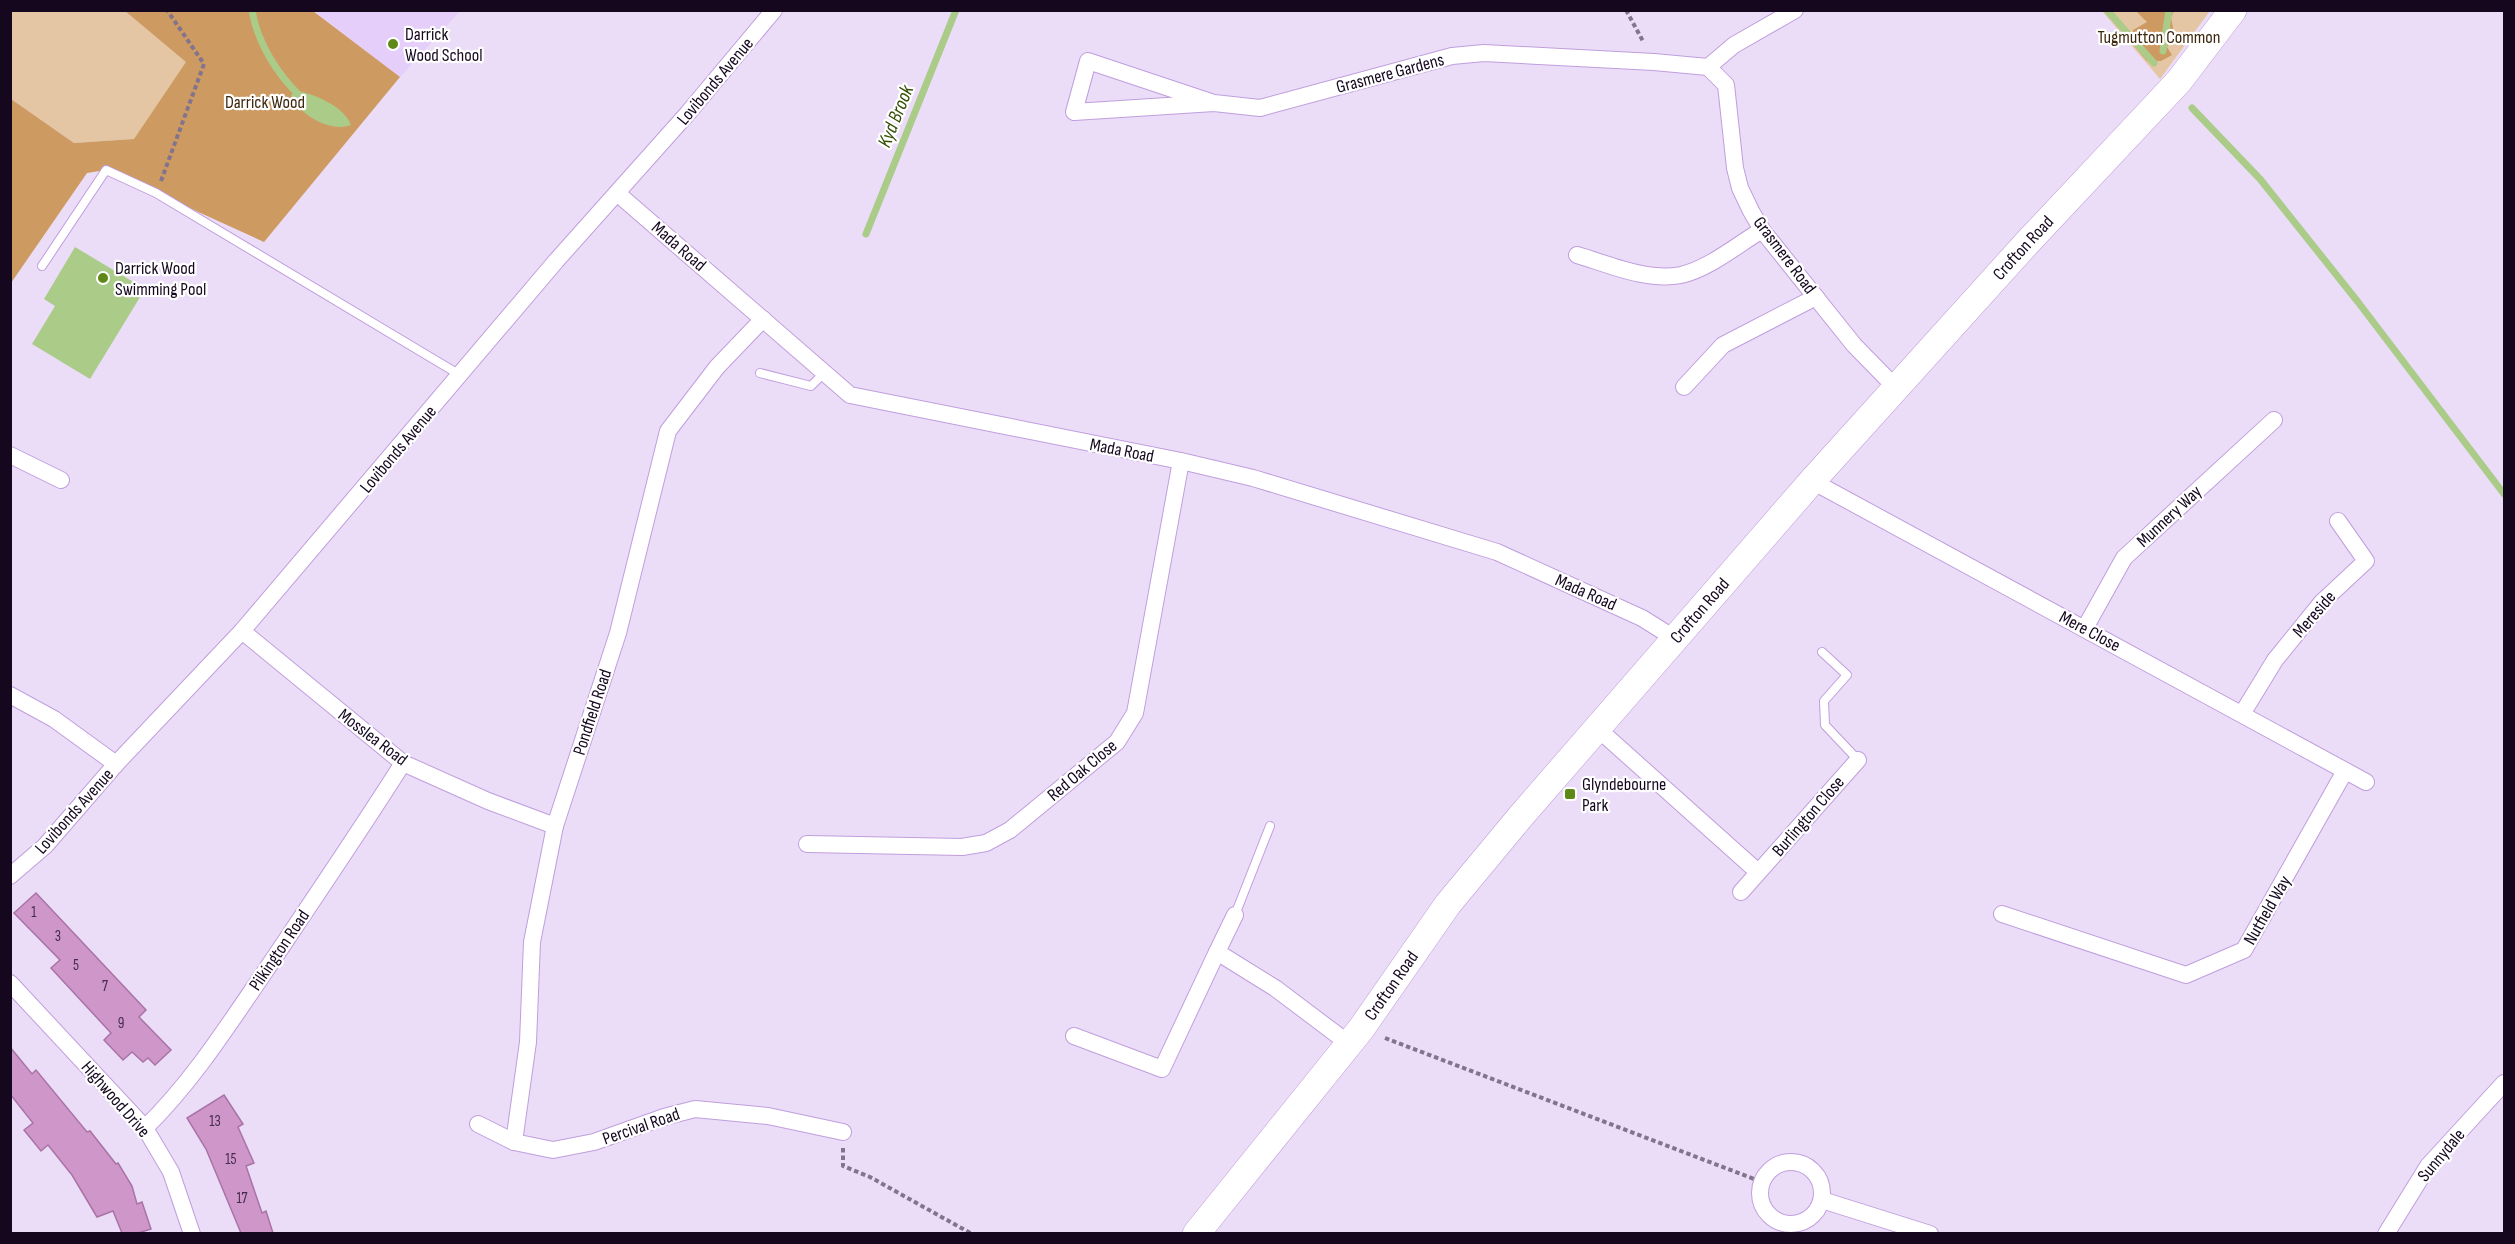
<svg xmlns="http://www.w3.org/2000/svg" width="2515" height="1244" font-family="'Sofia Sans Condensed',sans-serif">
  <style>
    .built { fill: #e5cefa }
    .green { fill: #e5c6a4 }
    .forest { fill: #cd9a61 }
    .water { fill: #abcb88 }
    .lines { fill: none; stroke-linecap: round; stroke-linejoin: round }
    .stream { stroke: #abcb88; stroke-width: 7 }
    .building { fill: #cf96ca; stroke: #a973a6; stroke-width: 1.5 }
    .service-casing { stroke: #c09edd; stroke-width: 10 }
    .minor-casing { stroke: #c09edd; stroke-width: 18 }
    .primary-casing { stroke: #c09edd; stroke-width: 28 }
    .path { stroke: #82748d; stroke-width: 4; stroke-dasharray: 4.5 3; stroke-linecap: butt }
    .service { stroke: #fff; stroke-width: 8 }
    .minor { stroke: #fff; stroke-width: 16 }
    .primary { stroke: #fff; stroke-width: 27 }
    .poi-dot { fill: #5e8917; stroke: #fff; stroke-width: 2 }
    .labels { text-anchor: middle; stroke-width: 4.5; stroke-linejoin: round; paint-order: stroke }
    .number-label { font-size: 15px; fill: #432b49 }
    .poi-label { font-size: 18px; fill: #14071e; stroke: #fff; text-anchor: start }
    .park-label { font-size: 18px; fill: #3c270d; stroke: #fff }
    .street-label { font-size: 18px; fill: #14071e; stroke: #fff }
    .water-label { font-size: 20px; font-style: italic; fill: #355006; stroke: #fff }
  </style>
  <rect width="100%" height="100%" fill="#ebddf8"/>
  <polygon class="built" points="314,11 460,11 400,77"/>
  <g class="green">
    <polygon points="11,11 125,11 187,62 135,139 74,143 11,99"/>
    <polygon points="2102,11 2210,11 2160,79"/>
  </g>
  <g class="forest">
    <polygon points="125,11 313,11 400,77 264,242 106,170 87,173 11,283 11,99 74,143 134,139 186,62"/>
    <polygon points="2136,11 2174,11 2171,17 2174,34 2167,47 2172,55 2161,61 2147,61 2130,41 2133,30 2147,22"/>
  </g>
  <g class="water">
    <path d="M295,91C312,92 345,107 351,125C330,133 298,114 291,95Z"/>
    <polygon points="75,247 145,289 90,379 32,344 55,306 44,299"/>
  </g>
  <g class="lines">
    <g class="stream">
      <path d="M252,10C257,42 277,74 300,96"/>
      <polyline points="2107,10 2154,63"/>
      <polyline points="2163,51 2169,10"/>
      <polyline points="2192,108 2260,179 2358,302 2504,494"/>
      <polyline points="866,234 956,10"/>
    </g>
  </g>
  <g class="building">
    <polygon points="36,893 146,1010 139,1017 171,1050 155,1065 148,1058 143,1062 132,1052 123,1060 104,1040 111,1033 51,968 60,960 14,913"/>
    <polygon points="10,1047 32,1074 36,1070 87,1132 90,1131 116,1164 118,1163 132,1186 137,1204 142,1202 151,1229 138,1233 122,1233 113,1211 97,1217 72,1175 48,1145 41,1151 24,1130 33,1123 10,1094"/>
    <polygon points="224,1095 243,1124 238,1127 254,1163 246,1166 262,1213 266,1211 273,1233 241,1233 206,1149 187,1118"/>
  </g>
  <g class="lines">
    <defs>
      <g id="service">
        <polyline points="42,266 106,170 156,193 460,375"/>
        <polyline points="760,373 811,386 824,373"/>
        <polyline points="1822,652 1847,675 1824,701 1825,725 1858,760"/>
        <polyline points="1235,915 1270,826"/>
      </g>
      <g id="minor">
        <polyline points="1708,67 1726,85 1735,168 1740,188 1751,211 1762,230 1854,345 1897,389"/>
        <polyline points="1708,67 1734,45 1795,10"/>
        <polyline points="1214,103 1088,61 1074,112 1214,103 1260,108 1452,56 1484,53 1654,62 1708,67"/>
        <polyline points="617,193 850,395 1181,461 1253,478 1497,552 1642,618 1674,638"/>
        <path d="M1577,255C1608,264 1648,282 1681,275C1710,268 1737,245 1762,230"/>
        <polyline points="1684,387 1723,345 1816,297"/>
        <polyline points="10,455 61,480"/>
        <polyline points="1812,481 2366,782"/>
        <polyline points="2085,628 2124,558 2274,420"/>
        <polyline points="242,631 403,763 488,801 555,826"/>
        <polyline points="10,695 54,719 116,764"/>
        <polyline points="2242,714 2275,660 2322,602 2366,561 2338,521"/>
        <polyline points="1597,728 1758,872"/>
        <polyline points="807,844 962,847 986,843 1010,830 1117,742 1135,713 1181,461"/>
        <polyline points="10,876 45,846 116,764 242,631 556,261 688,113 774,10"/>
        <polyline points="1741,892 1858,760"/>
        <polyline points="2002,914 2186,975 2244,950 2345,771"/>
        <polyline points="1235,915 1217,952 1275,988 1348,1043"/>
        <polyline points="10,983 145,1128 171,1172 192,1234"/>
        <polyline points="1074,1036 1162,1069 1217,952"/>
        <polyline points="478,1124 514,1142 553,1150 594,1142 664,1117 695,1109 768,1116 843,1132"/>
        <path d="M145,1128C192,1082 227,1027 264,973C311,903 358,834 403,763"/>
        <polyline points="514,1142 528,1042 532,942 555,826 618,633 668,431 717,367 763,319"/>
        <circle cx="1791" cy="1193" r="31"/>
        <polyline points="1822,1200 1930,1234"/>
        <polyline points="2386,1234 2428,1166 2504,1083"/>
      </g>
      <g id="primary">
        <path id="s1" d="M1196,1234L1361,1029L1448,904L1521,816L1812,481L2026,244L2179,81L2233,10"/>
      </g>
    </defs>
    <use href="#service" class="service-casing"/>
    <use href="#minor" class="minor-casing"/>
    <use href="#primary" class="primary-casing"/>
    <g class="path">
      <polyline points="1626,10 1644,43"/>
      <polyline points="161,181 204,64 167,10"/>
      <polyline points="1385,1038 1762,1182"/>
      <polyline points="843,1148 843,1166 870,1177 972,1234"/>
    </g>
    <use href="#service" class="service"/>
    <use href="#minor" class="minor"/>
    <use href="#primary" class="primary"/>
  </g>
  <g class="poi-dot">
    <circle cx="393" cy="44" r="6"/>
    <circle cx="103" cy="278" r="6"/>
    <rect x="1564" y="788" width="12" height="12" rx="3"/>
  </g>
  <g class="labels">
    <g class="number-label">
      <text x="34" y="917">1</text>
      <text x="58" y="941">3</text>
      <text x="76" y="970">5</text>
      <text x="105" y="991">7</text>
      <text x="121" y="1028">9</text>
      <text x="215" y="1126">13</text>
      <text x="231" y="1164">15</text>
      <text x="242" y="1203">17</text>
    </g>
    <g class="poi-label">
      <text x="405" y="40">Darrick<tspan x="405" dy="21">Wood School</tspan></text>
      <text x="115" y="274">Darrick Wood<tspan x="115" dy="21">Swimming Pool</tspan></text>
      <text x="1582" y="790">Glyndebourne<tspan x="1582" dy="21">Park</tspan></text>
    </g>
    <g class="park-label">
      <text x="2159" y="43">Tugmutton Common</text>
      <text x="265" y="108">Darrick Wood</text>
    </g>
    <g class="street-label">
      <text transform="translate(1390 73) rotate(-15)" y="6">Grasmere Gardens</text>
      <text transform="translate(715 81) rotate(-50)" y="6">Lovibonds Avenue</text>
      <text transform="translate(679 246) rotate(41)" y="6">Mada Road</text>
      <text dy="6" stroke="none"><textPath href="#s1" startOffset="1288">Crofton Road</textPath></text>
      <text transform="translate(1785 255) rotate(53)" y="6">Grasmere Road</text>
      <text transform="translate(398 449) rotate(-50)" y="6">Lovibonds Avenue</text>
      <text transform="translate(1122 450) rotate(11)" y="6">Mada Road</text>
      <text transform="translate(2169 516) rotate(-43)" y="6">Munnery Way</text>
      <text transform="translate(1586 592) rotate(24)" y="6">Mada Road</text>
      <text dy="6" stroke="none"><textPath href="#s1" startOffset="802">Crofton Road</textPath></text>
      <text transform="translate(2314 614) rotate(-49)" y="6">Mereside</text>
      <text transform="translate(2090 631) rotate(28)" y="6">Mere Close</text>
      <text transform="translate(592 712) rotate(-72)" y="6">Pondfield Road</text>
      <text transform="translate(373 737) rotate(37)" y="6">Mosslea Road</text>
      <text transform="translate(1082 770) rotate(-40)" y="6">Red Oak Close</text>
      <text transform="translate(74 811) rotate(-48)" y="6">Lovibonds Avenue</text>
      <text transform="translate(1808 816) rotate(-49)" y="6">Burlington Close</text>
      <text transform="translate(2267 910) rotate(-60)" y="6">Nutfield Way</text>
      <text transform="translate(279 950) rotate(-56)" y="6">Pilkington Road</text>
      <text dy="6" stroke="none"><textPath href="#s1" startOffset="316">Crofton Road</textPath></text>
      <text transform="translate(116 1099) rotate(49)" y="6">Highwood Drive</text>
      <text transform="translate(641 1126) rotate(-19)" y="6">Percival Road</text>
      <text transform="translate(2441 1155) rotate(-50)" y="6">Sunnydale</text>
    </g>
    <g class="water-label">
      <text transform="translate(895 116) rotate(-68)" y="7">Kyd Brook</text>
    </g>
  </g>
  <rect width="2515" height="1244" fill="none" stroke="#14071e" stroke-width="24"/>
</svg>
